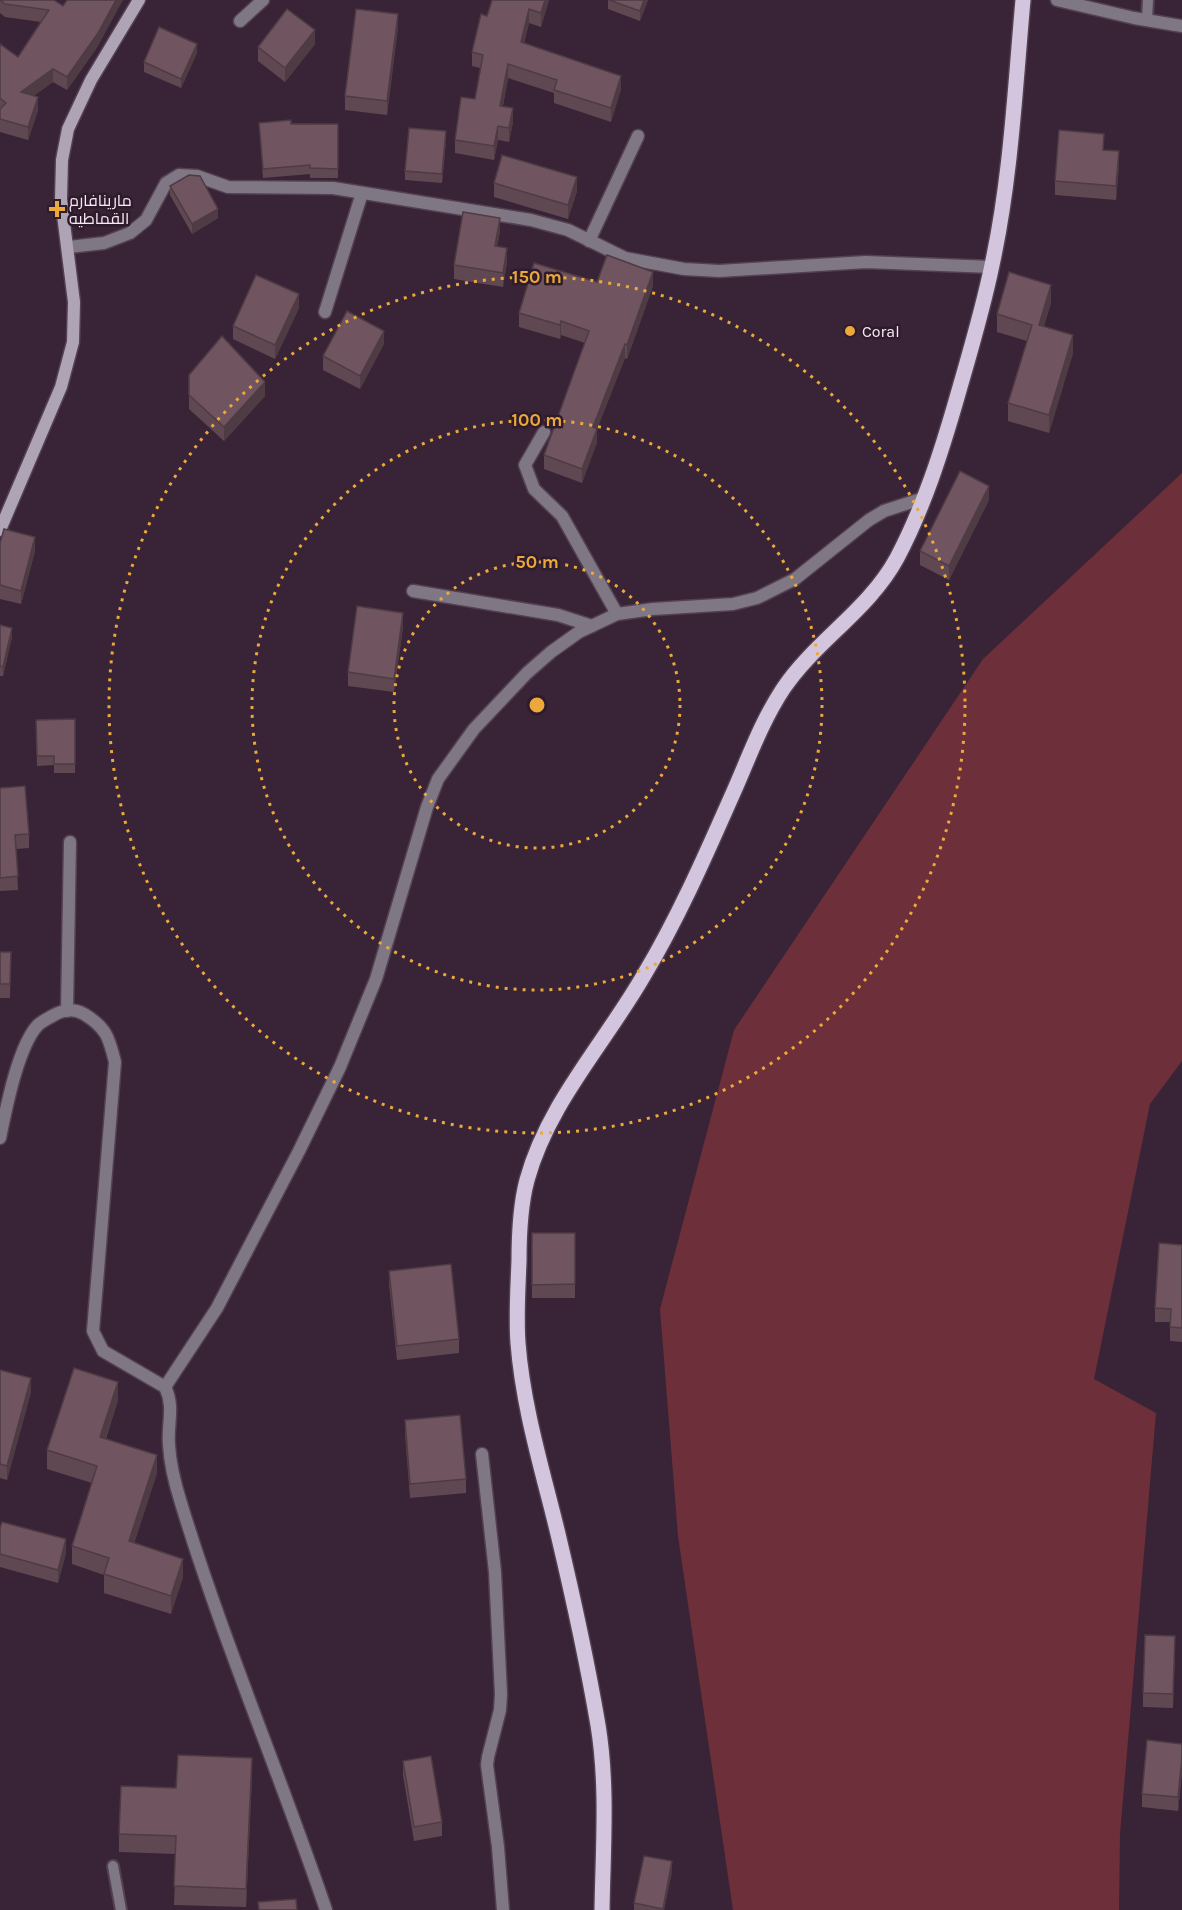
<svg xmlns="http://www.w3.org/2000/svg" width="1182" height="1910" font-family="Karla,Cairo,sans-serif">
  <style>
    .green { fill: #6d2f39 }
    .lines { fill: none; stroke-linecap: round; stroke-linejoin: round }
    .lane-casing { stroke: #534051; stroke-width: 14 }
    .street-casing { stroke: #534051; stroke-width: 15 }
    .secondary-casing { stroke: #534051; stroke-width: 15 }
    .primary-casing { stroke: #534051; stroke-width: 18 }
    .lane { stroke: #7f7884; stroke-width: 10 }
    .street { stroke: #7f7884; stroke-width: 12 }
    .secondary { stroke: #aea4b6; stroke-width: 12 }
    .primary { stroke: #d2c5dd; stroke-width: 15 }
    .wall { fill: #604853 }
    .shaded-wall { fill: #4e3b43 }
    .building { fill: #705460; stroke: #4e3b43; stroke-width: 1.5 }
    .ring { fill: none; stroke: #eda83b; stroke-width: 3; stroke-dasharray: 3 6 }
    .poi-dot { fill: #eda83b; stroke: #2e1b2c; stroke-width: 2 }
    .labels { text-anchor: middle; stroke-width: 5; stroke-linejoin: round; paint-order: stroke }
    .poi-label { font-size: 16px; fill: #f7eaf5; stroke: #2e1b2c; text-anchor: start }
    .centre { fill: #eda83b; stroke: #2e1b2c; stroke-width: 3 }
    .ring-label { font-size: 18px; text-anchor: middle; font-weight: bold; fill: #eda83b; stroke: #2e1b2c; stroke-width: 5; stroke-linejoin: round; paint-order: stroke }
  </style>
  <rect width="100%" height="100%" fill="#382436"/>
  <polygon class="green" points="1182,473 1182,1061 1150,1104 1094,1379 1156,1413 1120,1834 1119,1910 733,1910 678,1536 660,1309 734,1030 983,659"/>
  <g class="lines">
    <defs>
      <g id="lane">
        <polyline points="1147,20 1148,0"/>
        <polyline points="113,1866 121,1910"/>
      </g>
      <g id="street">
        <polyline points="1057,0 1134,18 1182,26"/>
        <polyline points="240,21 263,0"/>
        <polyline points="589,241 638,136"/>
        <polyline points="69,247 104,243 130,233 146,220 166,183 179,175 197,176 228,187 333,188 531,220 568,230 625,258 684,269 719,271 866,262 992,267"/>
        <polyline points="325,312 362,193"/>
        <polyline points="544,432 525,465 534,489 562,516 617,614"/>
        <polyline points="413,591 558,615 592,626"/>
        <polyline points="67,1011 70,842"/>
        <path d="M0,1138C6,1109 18,1046 38,1025C42,1021 49,1018 54,1015C64,1009 75,1009 84,1014C107,1028 109,1038 115,1062L93,1331L103,1351L165,1387C175,1407 167,1424 169,1445C170,1464 175,1484 181,1503C223,1641 280,1774 326,1910"/>
        <polyline points="165,1387 217,1308 299,1151 340,1067 376,979 427,807 438,779 474,729 527,673 551,652 579,632 617,614 653,609 733,604 757,598 795,579 869,520 884,511 924,498"/>
        <polyline points="482,1454 495,1572 501,1694 500,1710 488,1757 487,1765 498,1847 503,1910"/>
      </g>
      <polyline id="secondary" points="0,530 61,387 73,342 74,302 61,199 62,160 68,129 91,80 139,0"/>
      <path id="primary" d="M602,1910C603,1849 608,1786 598,1725C587,1661 573,1597 558,1534C543,1472 523,1408 518,1343C516,1316 518,1288 519,1261C519,1234 520,1206 527,1180C548,1103 605,1043 644,975C677,920 704,859 730,800C747,763 760,724 783,689C815,641 869,610 897,558C924,507 942,450 958,394C970,352 983,309 992,265C1011,178 1015,88 1023,0"/>
    </defs>
    <use href="#lane" class="lane-casing"/>
    <use href="#street" class="street-casing"/>
    <use href="#secondary" class="secondary-casing"/>
    <use href="#primary" class="primary-casing"/>
    <use href="#lane" class="lane"/>
    <use href="#street" class="street"/>
    <use href="#secondary" class="secondary"/>
    <use href="#primary" class="primary"/>
  </g>
  <g class="wall">
    <polygon points="0,0 54,0 98,46 67,90 53,82 33,96 38,110 28,140 0,132 0,44 18,57 41,22 5,17 0,13"/>
    <polygon points="549,0 541,27 529,23 524,43 621,89 611,122 554,103 554,93 508,78 503,106 513,122 509,142 498,140 494,160 455,153 455,140 475,99 480,68 472,66 472,52 487,16"/>
    <polygon points="608,0 648,0 640,21 608,9"/>
    <polygon points="398,27 387,115 345,110 345,96"/>
    <polygon points="315,44 285,82 258,61 258,47"/>
    <polygon points="197,53 181,88 144,72 144,62"/>
    <polygon points="259,123 338,124 338,178 310,178 310,174 263,178"/>
    <polygon points="446,140 442,183 405,180 405,171"/>
    <polygon points="1104,150 1119,165 1116,200 1055,195 1055,181"/>
    <polygon points="494,183 577,191 568,219 494,197"/>
    <polygon points="170,186 218,218 192,234 170,195"/>
    <polygon points="500,232 497,246 507,262 503,287 454,279 454,265"/>
    <polygon points="597,282 653,286 627,359 625,358 597,429 597,442 582,483 544,469 544,455 585,343 561,335 560,339 519,327 519,313"/>
    <polygon points="1051,303 1044,326 1073,353 1049,433 1008,421 1008,403 1027,341 997,332 997,314"/>
    <polygon points="299,308 275,359 233,339 233,326"/>
    <polygon points="384,344 360,389 323,370 323,356"/>
    <polygon points="189,375 265,396 224,441 189,409"/>
    <polygon points="989,500 949,580 920,565 920,551"/>
    <polygon points="0,543 35,551 21,604 0,599"/>
    <polygon points="0,625 12,637 3,676 0,676"/>
    <polygon points="403,627 394,692 348,686 348,672"/>
    <polygon points="75,719 75,773 54,773 54,765 37,766 36,720"/>
    <polygon points="0,788 29,834 29,848 16,849 18,890 0,891"/>
    <polygon points="0,952 11,952 10,998 0,998"/>
    <rect x="532" y="1233" width="43" height="65"/>
    <polygon points="1182,1245 1182,1342 1170,1341 1170,1322 1155,1322 1155,1308"/>
    <polygon points="389,1271 459,1339 459,1353 397,1360 389,1284"/>
    <polygon points="0,1370 31,1392 7,1480 0,1478"/>
    <polygon points="118,1400 106,1439 157,1473 134,1543 183,1577 171,1614 104,1593 104,1575 72,1564 72,1546 92,1483 47,1469 47,1450"/>
    <polygon points="405,1420 466,1479 466,1493 410,1498 405,1434"/>
    <polygon points="0,1528 66,1553 58,1583 0,1567"/>
    <polygon points="1175,1649 1173,1708 1143,1707 1143,1693"/>
    <polygon points="1182,1744 1182,1772 1178,1811 1142,1807 1142,1794"/>
    <polygon points="403,1761 442,1822 442,1836 414,1841 403,1775"/>
    <polygon points="252,1776 246,1907 174,1905 176,1854 119,1852 119,1834 176,1788"/>
    <polygon points="672,1871 664,1910 634,1910 634,1903"/>
  </g>
  <g class="shaded-wall">
    <polygon points="116,0 123,0 98,46 67,90 67,77"/>
    <polygon points="545,0 549,0 541,27 541,13"/>
    <polygon points="644,0 648,0 640,21 640,11"/>
    <polygon points="529,9 529,23 521,56 521,42"/>
    <polygon points="398,14 398,27 387,115 387,101"/>
    <polygon points="315,30 315,44 285,82 285,68"/>
    <polygon points="197,44 197,53 181,88 181,79"/>
    <polygon points="508,64 508,78 500,120 500,106"/>
    <polygon points="53,69 53,82 21,105 21,92"/>
    <polygon points="621,76 621,89 611,122 611,108"/>
    <polygon points="38,97 38,110 28,140 28,127"/>
    <polygon points="513,108 513,122 509,142 509,128"/>
    <polygon points="498,126 498,140 494,160 494,146"/>
    <polygon points="446,131 446,140 442,183 442,174"/>
    <polygon points="1119,151 1119,165 1116,200 1116,186"/>
    <polygon points="577,177 577,191 568,219 568,205"/>
    <polygon points="218,209 218,218 192,234 192,224"/>
    <polygon points="500,218 500,232 495,259 495,246"/>
    <polygon points="507,248 507,262 503,287 503,273"/>
    <polygon points="653,272 653,286 627,359 627,345"/>
    <polygon points="1051,285 1051,303 1039,343 1039,325"/>
    <polygon points="299,294 299,308 275,359 275,345"/>
    <polygon points="561,321 561,335 560,339 560,325"/>
    <polygon points="384,331 384,344 360,389 360,376"/>
    <polygon points="1073,335 1073,353 1049,433 1049,415"/>
    <polygon points="625,344 625,358 597,429 597,442 582,483 582,469 593,427"/>
    <polygon points="265,382 265,396 224,441 224,427"/>
    <polygon points="989,486 989,500 949,580 949,566"/>
    <polygon points="35,537 35,551 21,604 21,591"/>
    <polygon points="403,613 403,627 394,692 394,679"/>
    <polygon points="12,628 12,637 3,676 3,667"/>
    <polygon points="31,1378 31,1392 7,1480 7,1466"/>
    <polygon points="118,1382 118,1400 100,1455 100,1437"/>
    <polygon points="157,1455 157,1473 129,1560 129,1541"/>
    <polygon points="66,1539 66,1553 58,1583 58,1570"/>
    <polygon points="183,1559 183,1577 171,1614 171,1596"/>
    <polygon points="252,1758 252,1776 246,1907 246,1889"/>
    <polygon points="1182,1758 1182,1772 1178,1811 1178,1797"/>
    <polygon points="672,1861 672,1871 664,1910 663,1910"/>
  </g>
  <g class="building">
    <polygon points="0,0 54,0 63,6 67,0 116,0 98,33 67,77 53,69 21,92 38,97 28,127 0,119 0,109 6,103 0,98 0,44 18,57 49,10 5,4"/>
    <polygon points="492,0 545,0 541,13 529,9 521,42 621,76 611,108 554,90 557,80 508,64 500,106 513,108 509,128 498,126 494,146 455,140 461,97 475,99 483,55 472,52 481,14 487,16"/>
    <polygon points="609,0 644,0 640,11"/>
    <polygon points="287,9 315,30 285,68 258,47"/>
    <polygon points="356,9 398,14 387,101 345,96"/>
    <polygon points="159,27 197,44 181,79 144,62"/>
    <polygon points="291,120 291,124 338,124 338,169 310,168 310,165 263,169 259,123"/>
    <polygon points="409,128 446,131 442,174 405,171"/>
    <polygon points="1059,130 1104,134 1103,150 1119,151 1116,186 1055,181"/>
    <polygon points="502,155 577,177 568,205 494,183"/>
    <polygon points="189,175 200,176 218,209 192,224 170,186"/>
    <polygon points="463,212 500,218 495,246 507,248 503,273 454,265"/>
    <polygon points="607,255 653,272 627,345 625,344 593,427 597,429 582,469 544,455 589,331 561,321 560,325 519,313 534,263 597,282"/>
    <polygon points="1009,272 1051,285 1039,325 1073,335 1049,415 1008,403 1032,325 997,314"/>
    <polygon points="256,275 299,294 275,345 233,326"/>
    <polygon points="347,311 384,331 360,376 323,356"/>
    <polygon points="222,336 265,382 224,427 189,395 189,375"/>
    <polygon points="960,471 989,486 949,566 920,551"/>
    <polygon points="4,529 35,537 21,591 0,585 0,543"/>
    <polygon points="357,606 403,613 394,679 348,672"/>
    <polygon points="0,625 12,628 3,667 0,666"/>
    <polygon points="75,719 75,764 54,764 54,756 37,756 36,720"/>
    <polygon points="25,786 29,834 15,835 18,876 0,878 0,788"/>
    <polygon points="0,952 11,952 10,984 0,984"/>
    <polygon points="532,1233 575,1233 575,1284 532,1285"/>
    <polygon points="1159,1243 1182,1245 1182,1328 1170,1327 1171,1309 1155,1308"/>
    <polygon points="451,1264 459,1339 397,1346 389,1271"/>
    <polygon points="74,1368 118,1382 100,1437 157,1455 129,1541 183,1559 171,1596 104,1574 109,1558 72,1546 97,1466 47,1450"/>
    <polygon points="0,1370 31,1378 7,1466 0,1464"/>
    <polygon points="460,1415 466,1479 410,1484 405,1420"/>
    <polygon points="2,1522 66,1539 58,1570 0,1554 0,1528"/>
    <polygon points="1145,1635 1175,1636 1173,1694 1143,1693"/>
    <polygon points="1147,1740 1182,1744 1182,1758 1178,1797 1142,1794"/>
    <polygon points="178,1755 252,1758 246,1889 174,1886 176,1836 119,1834 121,1786 176,1788"/>
    <polygon points="431,1756 442,1822 414,1827 403,1761"/>
    <polygon points="644,1856 672,1861 663,1909 634,1903"/>
    <polygon points="296,1899 297,1910 259,1910 258,1902"/>
  </g>
  <g class="ring">
    <circle cx="537" cy="705" r="143"/>
    <circle cx="537" cy="705" r="285"/>
    <circle cx="537" cy="705" r="428"/>
  </g>
  <g class="poi-dot">
    <path d="M54 200h6v6h6v6h-6v6h-6v-6h-6v-6h6z"/>
    <circle cx="850" cy="331" r="6"/>
  </g>
  <g class="labels">
    <g class="poi-label">
      <text x="69" y="206">مارينافارم<tspan x="69" dy="18">القماطيه</tspan></text>
      <text x="862" y="337">Coral</text>
    </g>
  </g>
  <circle cx="537" cy="705" r="9" class="centre"/>
  <g class="ring-label">
    <text x="537" y="283">150 m</text>
    <text x="537" y="426">100 m</text>
    <text x="537" y="568">50 m</text>
  </g>
</svg>
